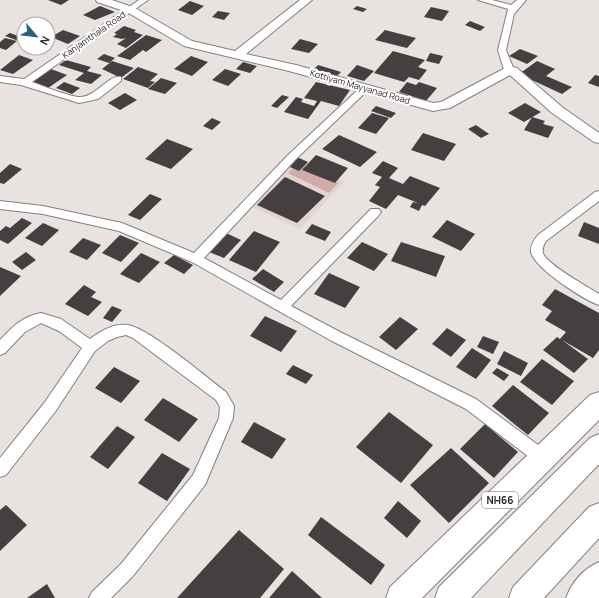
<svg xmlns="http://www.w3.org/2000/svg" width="599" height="598" font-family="Manrope,sans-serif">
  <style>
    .built { fill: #e3d3d2 }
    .green { fill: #d2aba7 }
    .building { fill: #453f3f }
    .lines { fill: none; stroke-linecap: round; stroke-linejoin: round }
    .minor-casing { stroke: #857f7f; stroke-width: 2 }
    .tertiary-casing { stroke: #857f7f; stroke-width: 2 }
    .trunk-casing { stroke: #857f7f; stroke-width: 2 }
    .minor { fill: #fff; fill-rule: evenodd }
    .tertiary { fill: #fff; fill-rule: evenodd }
    .trunk { fill: #fff; fill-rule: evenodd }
    .labels { text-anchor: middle; stroke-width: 4; stroke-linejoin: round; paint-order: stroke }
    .far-street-label { font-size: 9px; fill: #282626; stroke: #fff }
    .shield { fill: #fff; stroke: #686767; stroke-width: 1 }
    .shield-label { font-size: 10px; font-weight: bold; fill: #282626 }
  </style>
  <rect width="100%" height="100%" fill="#e8e2e1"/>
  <polygon class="built" points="298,158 344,182 300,229 248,205"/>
  <polygon class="green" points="299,162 338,183 329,193 288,173"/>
  <g class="building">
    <polygon points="48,0 69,0 61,5"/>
    <polygon points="190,1 204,6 192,15 178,10"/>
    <polygon points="100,6 115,12 95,20 83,15"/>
    <polygon points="357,6 367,9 363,12 353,9"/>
    <polygon points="431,7 449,11 442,21 424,17"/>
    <polygon points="218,11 230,13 224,20 212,17"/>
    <polygon points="470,21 485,27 480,31 465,25"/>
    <polygon points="124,26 136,30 134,32 143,35 126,48 117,44 126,38 122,39 113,37 117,34 114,33"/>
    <polygon points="63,30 80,36 68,44 51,37"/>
    <polygon points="385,30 416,38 407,48 375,40"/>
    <polygon points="10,33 21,37 16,40 5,36"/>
    <polygon points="146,35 162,40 146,52 143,50 130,60 117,56"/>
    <polygon points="5,38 17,41 6,50 0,48 0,42"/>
    <polygon points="300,39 318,44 309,53 291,49"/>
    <polygon points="520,49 538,56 527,64 509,56"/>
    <polygon points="393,51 425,60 418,67 427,70 419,80 409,77 404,82 374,73"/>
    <polygon points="430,53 443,56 439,64 426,61"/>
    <polygon points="104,54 115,58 109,63 97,59"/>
    <polygon points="19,55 33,60 13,74 0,70"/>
    <polygon points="191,56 208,62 192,76 174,69"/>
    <polygon points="66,60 91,67 87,71 102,75 91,84 75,80 84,73 59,65"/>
    <polygon points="112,61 134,68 121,78 102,69"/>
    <polygon points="537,61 555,69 546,76 572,87 562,94 519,74"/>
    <polygon points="243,62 257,66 250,73 236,69"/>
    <polygon points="318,65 341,72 336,77 313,70"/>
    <polygon points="357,65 374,71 364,81 347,76"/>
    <polygon points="138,67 158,74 150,81 155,82 148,88 123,79"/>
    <polygon points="51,69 67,75 48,88 32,82"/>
    <polygon points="225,69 241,74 228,86 212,80"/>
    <polygon points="595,75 599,76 599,87 588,83"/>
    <polygon points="161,78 177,83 165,94 148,89"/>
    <polygon points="64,82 80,88 72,94 56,88"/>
    <polygon points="316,82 350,90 339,106 321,101 308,119 284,112 296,97 303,99 301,102 314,106 317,101 304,98"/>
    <polygon points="407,82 416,85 419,82 437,88 426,101 399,92"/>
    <polygon points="125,93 137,100 120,110 108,103"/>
    <polygon points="282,95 289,97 277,108 271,106"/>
    <polygon points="525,103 541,112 524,122 508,113"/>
    <polygon points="376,106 396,113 391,118 371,111"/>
    <polygon points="372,113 389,118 376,134 358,128"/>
    <polygon points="532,117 545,121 543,124 554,127 548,138 524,130"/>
    <polygon points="212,118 221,122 212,130 203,126"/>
    <polygon points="476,125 489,134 481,138 468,129"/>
    <polygon points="423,133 456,144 444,161 411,150"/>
    <polygon points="339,135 377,152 360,167 322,149"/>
    <polygon points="167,139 193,149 171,169 145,159"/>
    <polygon points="316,155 348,168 335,183 302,170"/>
    <polygon points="297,157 308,162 299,171 288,166"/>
    <polygon points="383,161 398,168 389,178 403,184 410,176 440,188 425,206 422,205 419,211 410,207 413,202 418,203 398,195 386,209 369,201 380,187 375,185 382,177 372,173"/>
    <polygon points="10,164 22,169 4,184 0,183 0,173"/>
    <polygon points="285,177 325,196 297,223 257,205"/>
    <polygon points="150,194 162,199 140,220 128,215"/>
    <polygon points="22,218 32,223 8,244 0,240 0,231 6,226 10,228"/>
    <polygon points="447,220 475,234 461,251 432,237"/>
    <polygon points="584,222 599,228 599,244 578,236"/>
    <polygon points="43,223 59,230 42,246 25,238"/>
    <polygon points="312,224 331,232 325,241 305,233"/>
    <polygon points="254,231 280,242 256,272 229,260"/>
    <polygon points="226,233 241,240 224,258 209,252"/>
    <polygon points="120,235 139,243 121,262 102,253"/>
    <polygon points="83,238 101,245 87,260 69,252"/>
    <polygon points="362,242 388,254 374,271 347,258"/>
    <polygon points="401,242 445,256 436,277 391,261"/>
    <polygon points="26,252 36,260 22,270 12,262"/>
    <polygon points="141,253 160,262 139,283 120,274"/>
    <polygon points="174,255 193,265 184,274 164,263"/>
    <polygon points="0,267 21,276 0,296"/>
    <polygon points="263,269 284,282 274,292 252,279"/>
    <polygon points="329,273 360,287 345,308 314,294"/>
    <polygon points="84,285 96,292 91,297 102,302 88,316 65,304"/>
    <polygon points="555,289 599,313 599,350 593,358 562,340 588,359 574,373 543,350 557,337 560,339 566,332 545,320 552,311 542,305"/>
    <polygon points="112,306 122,310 112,322 103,318"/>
    <polygon points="265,316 297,331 281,352 250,336"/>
    <polygon points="400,317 418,329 396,350 379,337"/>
    <polygon points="447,328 466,340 451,357 432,344"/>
    <polygon points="483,336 499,342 493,354 477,347"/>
    <polygon points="472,348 491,360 476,379 456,367"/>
    <polygon points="504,351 528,363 521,376 497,364"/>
    <polygon points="542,359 574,381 552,405 520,382"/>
    <polygon points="293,365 313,375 306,384 286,374"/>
    <polygon points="114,367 140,381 121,403 95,388"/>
    <polygon points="497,368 509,375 504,381 492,373"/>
    <polygon points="513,385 549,413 528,435 492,406"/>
    <polygon points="163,398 198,419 179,442 144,420"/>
    <polygon points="389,412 433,445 401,483 356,447"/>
    <polygon points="254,422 286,439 272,459 241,442"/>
    <polygon points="485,424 518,452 494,478 460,449"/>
    <polygon points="117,426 135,437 108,469 90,457"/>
    <polygon points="451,448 489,483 449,523 410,485"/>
    <polygon points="162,453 190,469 167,501 138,483"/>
    <polygon points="398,501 421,521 407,538 384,518"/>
    <polygon points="6,505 27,525 0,551 0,510"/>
    <polygon points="321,517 385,565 371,585 308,535"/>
    <polygon points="239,530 284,569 260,598 177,598"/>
    <polygon points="292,571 322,598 269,598"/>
    <polygon points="47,584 55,598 27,598"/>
  </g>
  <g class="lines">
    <defs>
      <g id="minor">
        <path d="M139,0H148L32,82C43,86 70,97 80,97C96,97 109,74 121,77V81L98,99L79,103L21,85L0,82V76L24,79Z"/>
        <polygon points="478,0 492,0 511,5 517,0 526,0 514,14 506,50 514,70 512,72 506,72 504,70 498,50 508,9"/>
        <polygon points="364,86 367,87 369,89 367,91 296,159 204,258 281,300 371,209 379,209 381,212 379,215 291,306 340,332 476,399 549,453 551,458 549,463 543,465 537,463 466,409 330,340 192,262 119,231 43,214 0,209 0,201 43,206 122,223 194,253 288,155 361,87"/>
        <path d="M599,191V201L546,241C544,244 542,248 543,253C546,264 588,287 599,294V305C584,300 534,268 531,252C530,246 534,240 538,235L595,192Z"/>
        <path d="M41,313L61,319L90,339C99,332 114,323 127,325C148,327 206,377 226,392L234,406L233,418L205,485L133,576L111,598H89L92,592L121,564L193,475L219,418L220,407L216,400L133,338L126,335L117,337L108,341L95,351L55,412L6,475L0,477V458L45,402L82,348L59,331L41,323L25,332L5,353L0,355V340C12,327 23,316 41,313Z"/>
      </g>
      <polygon id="tertiary" points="96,0 112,0 135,8 192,41 235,51 300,0 312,0 246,54 296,65 433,103 441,102 509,66 517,68 562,107 599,133 599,143 594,142 552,113 510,75 450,108 433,111 289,71 184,46 127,12 97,2"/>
      <g id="trunk">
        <polygon points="599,392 599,420 422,598 386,598 390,587 590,395"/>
        <polygon points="599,434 599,464 471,598 435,598 439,587 590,438"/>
        <polygon points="599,503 599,538 544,598 509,598 513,587 589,507"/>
        <path d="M599,562V598H566C572,582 583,569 599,562Z"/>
      </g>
    </defs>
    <use href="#minor" class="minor-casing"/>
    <use href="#tertiary" class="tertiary-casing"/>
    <use href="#trunk" class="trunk-casing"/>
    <use href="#minor" class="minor"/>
    <use href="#tertiary" class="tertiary"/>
    <use href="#trunk" class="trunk"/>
  </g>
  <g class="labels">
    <g class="far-street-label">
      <text transform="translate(94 35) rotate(-35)" y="3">Kanjamthala Road</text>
      <text transform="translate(360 87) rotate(16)" y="3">Kottiyam Mayyanad Road</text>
    </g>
    <rect class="shield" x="482" y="492" width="36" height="16" rx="3"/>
    <g class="shield-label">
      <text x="500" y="504">NH66</text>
    </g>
  </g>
  <g transform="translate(36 36) rotate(118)"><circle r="19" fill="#ffffff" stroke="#a9a8a8"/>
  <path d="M0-3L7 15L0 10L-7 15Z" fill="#266079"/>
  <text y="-6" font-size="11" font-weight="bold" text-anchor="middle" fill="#282626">N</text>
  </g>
</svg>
